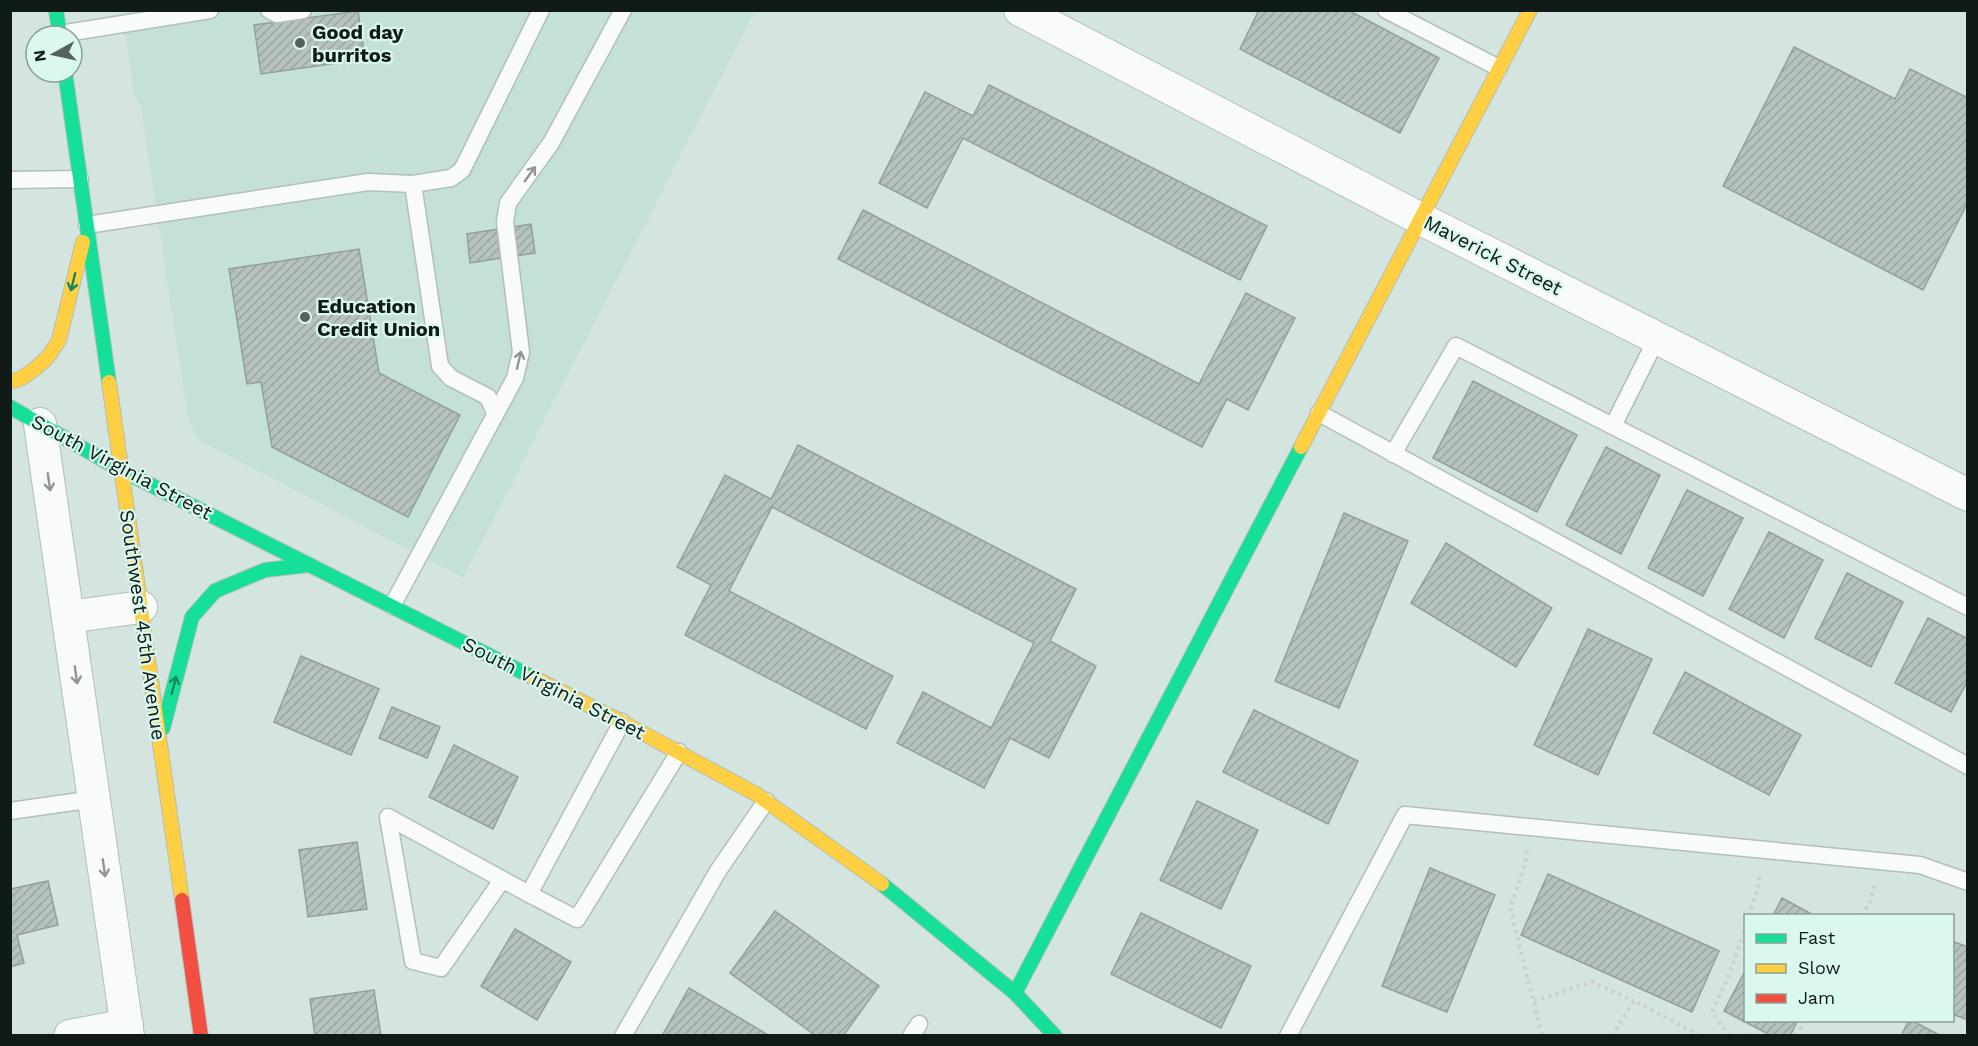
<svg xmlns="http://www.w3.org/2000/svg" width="1978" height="1046" font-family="'Work Sans',sans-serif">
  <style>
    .built { fill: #c4e0d7 }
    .building { fill: url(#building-hatch); stroke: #939f9b; stroke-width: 1.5 }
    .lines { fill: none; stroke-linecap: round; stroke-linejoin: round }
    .lane-casing { stroke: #b2bfbb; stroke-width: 19 }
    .street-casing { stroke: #b2bfbb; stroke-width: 34 }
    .fast-casing { stroke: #b2bfbb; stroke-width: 16 }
    .slow-casing { stroke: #b2bfbb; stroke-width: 16 }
    .jam-casing { stroke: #b2bfbb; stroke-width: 16 }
    .path { stroke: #cbcfce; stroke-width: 4; stroke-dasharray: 3 4.5; stroke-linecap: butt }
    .lane { stroke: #f9fbfa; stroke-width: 16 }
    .street { stroke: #f9fbfa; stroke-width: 32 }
    .fast { stroke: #16e098; stroke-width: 14 }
    .slow { stroke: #ffcf43; stroke-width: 14 }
    .jam { stroke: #f24e42; stroke-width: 14 }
    .oneway { stroke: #909694 }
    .oneway2 { stroke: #13875e }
    .poi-dot { fill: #55615e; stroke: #dbf8ee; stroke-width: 2 }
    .labels { text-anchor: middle; stroke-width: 4.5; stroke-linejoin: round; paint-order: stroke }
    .poi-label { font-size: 20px; font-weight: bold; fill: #101b18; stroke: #dbf8ee; text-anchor: start }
    .street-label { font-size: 20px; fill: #101b18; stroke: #dbf8ee }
  </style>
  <defs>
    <pattern id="building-hatch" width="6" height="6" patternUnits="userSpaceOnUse" patternTransform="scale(1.5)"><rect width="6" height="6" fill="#b6c2bf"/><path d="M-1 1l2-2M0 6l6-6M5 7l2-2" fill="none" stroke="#9ba6a3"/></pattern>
  </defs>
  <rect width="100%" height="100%" fill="#d4e4df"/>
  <polygon class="built" points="122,11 755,11 463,578 199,440 188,419 141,107 134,94"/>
  <g class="building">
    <polygon points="1259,10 1348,10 1439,58 1400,133 1240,49"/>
    <polygon points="358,11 365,59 261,74 254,25"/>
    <polygon points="1794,47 1895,99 1910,69 1968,98 1968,202 1923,290 1723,186"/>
    <polygon points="989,85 1267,226 1240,280 963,138 927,208 879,183 925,92 973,116"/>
    <polygon points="863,210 1199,384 1246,293 1295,318 1248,410 1227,399 1202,447 838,259"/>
    <polygon points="531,224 535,253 470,263 467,234"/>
    <polygon points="359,249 379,373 460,415 408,517 272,447 261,382 247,384 229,269"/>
    <polygon points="1473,381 1577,435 1537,512 1433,458"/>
    <polygon points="798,445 1076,589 1050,641 1096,666 1049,758 1010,738 984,788 897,743 923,692 991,728 1034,643 772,507 729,591 893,676 866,729 685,635 711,585 677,567 725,475 771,499"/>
    <polygon points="1606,447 1660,475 1621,554 1566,525"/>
    <polygon points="1687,490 1743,518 1703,596 1648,568"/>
    <polygon points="1344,513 1408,541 1339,708 1275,681"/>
    <polygon points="1769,532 1823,560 1784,638 1729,609"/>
    <polygon points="1446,543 1552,608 1516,667 1411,603"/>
    <polygon points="1847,573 1903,602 1871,667 1815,638"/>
    <polygon points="1928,618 1968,639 1968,680 1951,712 1895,683"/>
    <polygon points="1588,629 1652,659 1598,775 1534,745"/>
    <polygon points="301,656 379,689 351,755 274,722"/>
    <polygon points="1685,672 1801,735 1769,795 1653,733"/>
    <polygon points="392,707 440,727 427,758 379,738"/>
    <polygon points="1254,710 1358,761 1328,824 1223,772"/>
    <polygon points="454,745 518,777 493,829 429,797"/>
    <polygon points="1197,801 1258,830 1221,909 1160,880"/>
    <polygon points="357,842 367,909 308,917 299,850"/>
    <polygon points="1430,868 1495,895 1447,1012 1382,986"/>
    <polygon points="1548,874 1719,951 1692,1012 1521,935"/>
    <polygon points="48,881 58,925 17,935 24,963 10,967 10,889"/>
    <polygon points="1782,898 1815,916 1773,916"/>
    <polygon points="775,911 879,986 843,1036 816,1036 730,973"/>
    <polygon points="1141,913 1251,966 1221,1028 1111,974"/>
    <polygon points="515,929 571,962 537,1020 481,986"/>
    <polygon points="1952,941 1968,947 1968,1020 1952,1014"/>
    <polygon points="1746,969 1746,1020 1798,1020 1790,1036 1772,1036 1724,1011"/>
    <polygon points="689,988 770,1036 662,1036"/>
    <polygon points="374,990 381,1036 315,1036 310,999"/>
    <polygon points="1909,1020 1911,1020 1941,1036 1901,1036"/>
  </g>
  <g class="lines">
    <defs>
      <g id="lane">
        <polyline points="269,10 277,14 303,10"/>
        <polyline points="1386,10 1499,68"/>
        <polyline points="60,34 210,10"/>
        <polyline points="10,180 80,179"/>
        <polyline points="413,184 451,178 462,170 541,10"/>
        <polyline points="87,225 368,182 413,184 440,366 451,378 488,397 495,413"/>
        <polyline points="1319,413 1968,766"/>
        <polyline points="1613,426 1657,338"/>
        <polyline points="1393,454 1456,346 1968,607"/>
        <polyline points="392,606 515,378 521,352 505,222 508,203 551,143 623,10"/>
        <polyline points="10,811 94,799"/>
        <polyline points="502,880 441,968 413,961 388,817 529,894 622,722"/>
        <polyline points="529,894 577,919 679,752"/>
        <polyline points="623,1036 718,871 766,801"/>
        <polyline points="911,1036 919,1024"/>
        <polyline points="1288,1036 1405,815 1920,865 1968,882"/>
      </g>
      <g id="street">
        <polyline points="1020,10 1421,219 1968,495"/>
        <polyline points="40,424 128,1036"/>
        <polyline points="68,617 141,607"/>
        <polyline points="70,1036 127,1025"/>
      </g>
      <g id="fast">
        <polyline points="56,10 60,36"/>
        <polyline points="65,72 109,382"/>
        <polyline points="10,407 121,470 532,677"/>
        <polyline points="163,728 192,617 215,591 265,570 309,565"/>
        <polyline points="882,884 1015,993 1055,1036"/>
        <polyline points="1015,993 1301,447"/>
      </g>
      <g id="slow">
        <polyline points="10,382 22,378 36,368 48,357 59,340 83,242"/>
        <polyline points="109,382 182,900"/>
        <polyline points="1301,447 1530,10"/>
        <polyline points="532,677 622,722 756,794 882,884"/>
      </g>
      <polyline id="jam" points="182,900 201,1036"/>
    </defs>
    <use href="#lane" class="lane-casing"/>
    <use href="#street" class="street-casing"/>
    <use href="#fast" class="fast-casing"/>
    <use href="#slow" class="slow-casing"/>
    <use href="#jam" class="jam-casing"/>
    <g class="path">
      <polyline points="1527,851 1524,868 1510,907 1542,1036"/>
      <polyline points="1749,916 1757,892 1760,873"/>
      <polyline points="1862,916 1870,902 1875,883"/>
      <polyline points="1534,1001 1592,982 1634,1001"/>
      <polyline points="1612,1036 1634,1001 1701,1036"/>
      <polyline points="1729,1036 1712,1012 1729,975 1746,927"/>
      <polyline points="1748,1036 1751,1031"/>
      <polyline points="1796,1036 1805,1020"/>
    </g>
    <use href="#lane" class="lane"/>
    <use href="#street" class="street"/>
    <use href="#fast" class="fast"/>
    <use href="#slow" class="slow"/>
    <use href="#jam" class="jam"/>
  </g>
  <defs><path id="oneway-shaft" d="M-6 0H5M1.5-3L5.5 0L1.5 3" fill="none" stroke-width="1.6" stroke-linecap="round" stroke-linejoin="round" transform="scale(1.5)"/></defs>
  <g class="oneway">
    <use href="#oneway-shaft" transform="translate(530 174) rotate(-54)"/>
    <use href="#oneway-shaft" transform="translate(519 360) rotate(-77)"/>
    <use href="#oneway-shaft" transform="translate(49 482) rotate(82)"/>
    <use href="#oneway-shaft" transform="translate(76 675) rotate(82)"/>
    <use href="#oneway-shaft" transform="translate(104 868) rotate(82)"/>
  </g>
  <g class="oneway2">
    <use href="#oneway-shaft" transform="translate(73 282) rotate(104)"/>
    <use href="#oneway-shaft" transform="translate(174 685) rotate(-75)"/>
  </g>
  <g class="poi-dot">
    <circle cx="300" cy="43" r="6"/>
    <circle cx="305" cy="317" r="6"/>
  </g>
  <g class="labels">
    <g class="poi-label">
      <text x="312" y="39">Good day<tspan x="312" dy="23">burritos</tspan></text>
      <text x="317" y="313">Education<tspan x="317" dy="23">Credit Union</tspan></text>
    </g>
    <g class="street-label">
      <text transform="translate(1493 255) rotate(27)" y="7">Maverick Street</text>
      <text transform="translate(122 467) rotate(28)" y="7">South Virginia Street</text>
      <text transform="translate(143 625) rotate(82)" y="7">Southwest 45th Avenue</text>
      <text transform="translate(554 688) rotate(27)" y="7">South Virginia Street</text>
    </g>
  </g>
  <rect width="1978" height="1046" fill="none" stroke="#101b18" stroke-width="24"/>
  <rect x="1744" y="914" width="210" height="108" fill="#dbf8ee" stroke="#8aa098" stroke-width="1.5"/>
  <rect x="1756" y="934" width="30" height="9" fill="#16e098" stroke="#8aa098" stroke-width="1.5"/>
  <text x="1798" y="944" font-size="18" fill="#101b18">Fast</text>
  <rect x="1756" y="964" width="30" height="9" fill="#ffcf43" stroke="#8aa098" stroke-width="1.5"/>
  <text x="1798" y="974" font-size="18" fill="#101b18">Slow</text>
  <rect x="1756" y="994" width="30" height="9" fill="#f24e42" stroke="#8aa098" stroke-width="1.5"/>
  <text x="1798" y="1004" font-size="18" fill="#101b18">Jam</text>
  <g transform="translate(54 54) rotate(262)"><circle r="28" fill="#dbf8ee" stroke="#8aa098" stroke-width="1.5"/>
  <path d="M0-4.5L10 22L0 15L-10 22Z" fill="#55615e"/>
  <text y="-9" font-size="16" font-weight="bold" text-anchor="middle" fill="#101b18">N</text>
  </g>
</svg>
